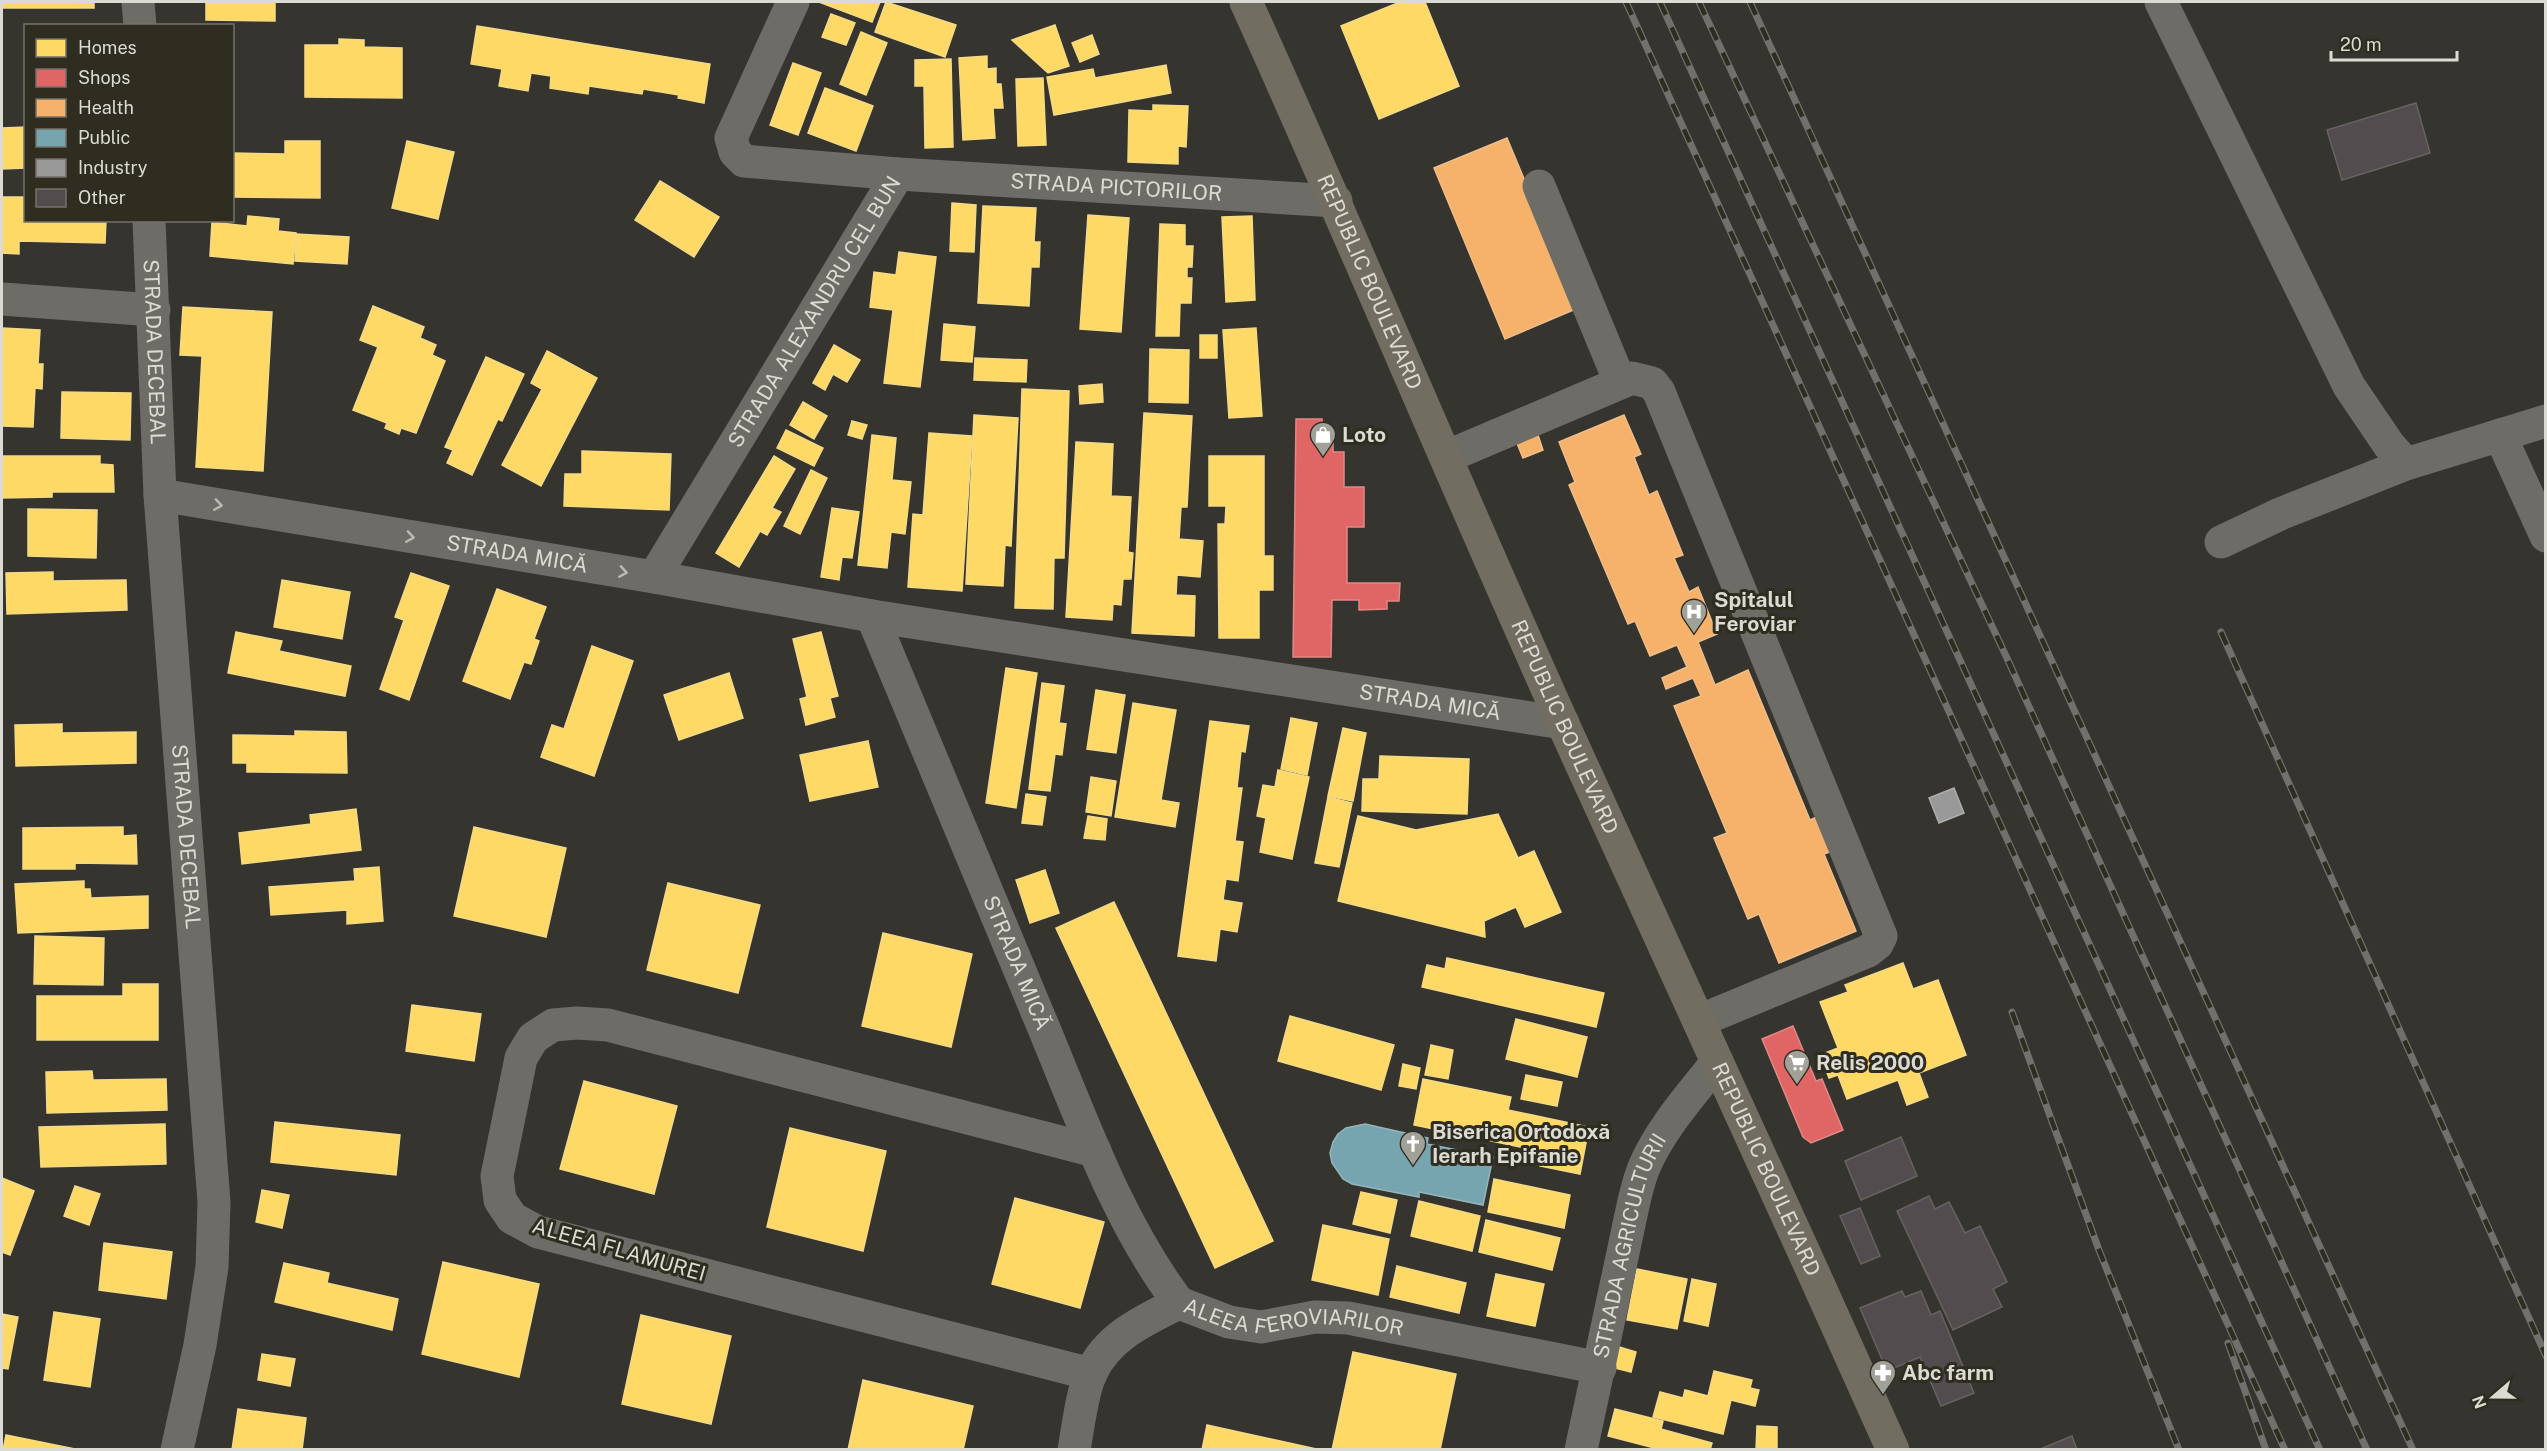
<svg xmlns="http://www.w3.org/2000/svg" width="2547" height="1451" font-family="'Public Sans',sans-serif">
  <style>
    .homes { fill: #ffd966; stroke: #f4da87; stroke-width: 1.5 }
    .shops { fill: #e06666; stroke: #df8987; stroke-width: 1.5 }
    .health { fill: #f6b26b; stroke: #eebe8a; stroke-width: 1.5 }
    .public { fill: #76a5af; stroke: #95b5ba; stroke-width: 1.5 }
    .industry { fill: #999; stroke: #adadaa; stroke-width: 1.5 }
    .building { fill: #524c4e; stroke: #666362; stroke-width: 1.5 }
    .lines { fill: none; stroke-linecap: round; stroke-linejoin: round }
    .minor { stroke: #6d6c67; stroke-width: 33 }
    .major { stroke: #716d60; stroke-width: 33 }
    .rail-casing { stroke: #71706c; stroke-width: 7 }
    .rail { stroke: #2f2c20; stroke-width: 4.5; stroke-dasharray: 14; stroke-linecap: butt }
    .oneway { stroke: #bbbab3 }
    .labels { text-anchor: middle; stroke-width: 6; stroke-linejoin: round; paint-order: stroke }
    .street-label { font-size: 21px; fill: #dcdbd3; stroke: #2f2c20 }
    .poi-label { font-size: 21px; font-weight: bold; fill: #dcdbd3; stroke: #2f2c20; text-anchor: start }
  </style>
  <rect width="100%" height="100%" fill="#36342e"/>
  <g class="homes">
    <rect x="2" y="2" width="92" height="6"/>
    <polygon points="206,2 275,2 275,21 206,20"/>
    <polygon points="819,2 880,2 872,22"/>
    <polygon points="886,2 956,25 945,57 875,32"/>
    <polygon points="1400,2 1425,2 1459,86 1379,119 1341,26"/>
    <polygon points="831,14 855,23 846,45 822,37"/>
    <polygon points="1055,25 1069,66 1048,73 1012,40"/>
    <polygon points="477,26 710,64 704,103 678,98 679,95 643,89 642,94 589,86 588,94 550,88 551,76 531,73 528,91 499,86 502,69 471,64"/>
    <polygon points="861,32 887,43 866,95 840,84"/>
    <polygon points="1092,35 1099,54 1080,62 1072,43"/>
    <polygon points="339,39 364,40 364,47 402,48 402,98 305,97 305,45 339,45"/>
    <polygon points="987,56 987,69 996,68 996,84 1001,84 1003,108 993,108 995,138 963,140 959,58"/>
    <polygon points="951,59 953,147 925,148 924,86 915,86 915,60"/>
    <polygon points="793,63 821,73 798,135 770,125"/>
    <polygon points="1166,65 1171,93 1054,115 1047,77 1093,69 1095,78"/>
    <polygon points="1043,78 1046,145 1018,146 1016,79"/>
    <polygon points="825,88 873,106 856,151 808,133"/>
    <polygon points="1153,105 1188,106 1186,147 1178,146 1178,164 1128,162 1129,110 1153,111"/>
    <polygon points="26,127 26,168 2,169 2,128"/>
    <polygon points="285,141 320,141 320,198 232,197 232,153 285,154"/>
    <polygon points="407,141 454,152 438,219 392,208"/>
    <polygon points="660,181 719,217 694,257 635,220"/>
    <polygon points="2,197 26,197 26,220 106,220 105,243 19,241 19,254 2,253"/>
    <polygon points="952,203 976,205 974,252 950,251"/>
    <polygon points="983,206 1036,208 1034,242 1040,242 1039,267 1031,267 1029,306 978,303"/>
    <polygon points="1088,215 1129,218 1121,332 1080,329"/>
    <polygon points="248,216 279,219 278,231 296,233 293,264 210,256 212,222 247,226"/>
    <polygon points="1252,216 1255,300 1226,302 1222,217"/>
    <polygon points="1160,224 1185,225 1185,246 1193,246 1192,267 1187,267 1187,278 1192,278 1191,303 1180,303 1179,336 1156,336"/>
    <polygon points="296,234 349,237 347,264 295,261"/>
    <polygon points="899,252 936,257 920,387 884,383 893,310 870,307 874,272 896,275"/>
    <polygon points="373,306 424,327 420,338 436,345 432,355 445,361 416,433 401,428 399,434 385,428 387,423 353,410 378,347 360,340"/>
    <polygon points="183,307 272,312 263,471 196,467 202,356 180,355"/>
    <polygon points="944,324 975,327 972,362 941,360"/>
    <polygon points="2,328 40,330 38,364 43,364 42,389 35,388 33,427 2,426"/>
    <polygon points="1256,328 1262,416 1229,418 1223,330"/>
    <rect x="1200" y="335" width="17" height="23"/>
    <polygon points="834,345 860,360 847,382 833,374 825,390 813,383"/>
    <polygon points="1150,349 1189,350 1188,403 1149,402"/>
    <polygon points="547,351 597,378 541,486 502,465 542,389 531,383"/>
    <polygon points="486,357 524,374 502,421 498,419 472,475 447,463 453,450 445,447"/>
    <polygon points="975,358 1027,360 1026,382 974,380"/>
    <polygon points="1102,384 1103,402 1080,404 1079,386"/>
    <polygon points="1022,389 1069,391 1064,558 1054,558 1053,609 1015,608"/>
    <polygon points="62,392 131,393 130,440 61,438"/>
    <polygon points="803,402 827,416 814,439 790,425"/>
    <polygon points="1144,413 1192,416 1187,507 1181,507 1179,539 1203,541 1200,577 1177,575 1176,595 1195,596 1194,636 1132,633"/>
    <polygon points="974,415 1018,418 1011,546 1005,545 1003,586 966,584"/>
    <polygon points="852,421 867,425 862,439 848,435"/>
    <polygon points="786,430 823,448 814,466 777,448"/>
    <polygon points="929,433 972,436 962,591 908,587 913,514 923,515"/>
    <polygon points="872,435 896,438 892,480 911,482 905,534 891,532 887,568 858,565"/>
    <polygon points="1076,442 1113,444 1111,496 1131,497 1128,552 1133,553 1131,579 1123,579 1121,605 1113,604 1112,620 1066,617"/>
    <polygon points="582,451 671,454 669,510 564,506 565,474 582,474"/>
    <polygon points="2,456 100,456 100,464 113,465 114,492 52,492 52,497 2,498"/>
    <polygon points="774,456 795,469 772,508 781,512 767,535 760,531 739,567 716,553"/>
    <polygon points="1209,456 1264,456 1264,556 1273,556 1273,590 1259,590 1259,638 1219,638 1218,524 1225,524 1226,506 1209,506"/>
    <polygon points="811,470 827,478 800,534 784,526"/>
    <polygon points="832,508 859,512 852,558 842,557 839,580 821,577"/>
    <polygon points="28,509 97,510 96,558 28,556"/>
    <polygon points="53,572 53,581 126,580 127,610 7,614 6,573"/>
    <polygon points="411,573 449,586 409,700 380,689 404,620 395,617"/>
    <polygon points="282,580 350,592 342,639 274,627"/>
    <polygon points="497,589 546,607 534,639 539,641 531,664 524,662 510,699 463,681"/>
    <polygon points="236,632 282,641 279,651 351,666 345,696 228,673"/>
    <polygon points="821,632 838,696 830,698 835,717 806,725 800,699 807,697 793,639"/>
    <polygon points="592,646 633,661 594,776 541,757 552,725 564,729"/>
    <polygon points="1006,668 1037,673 1016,808 986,803"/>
    <polygon points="729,673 743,718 679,740 664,695"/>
    <polygon points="1042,683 1064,686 1059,723 1066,724 1062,755 1055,754 1050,791 1029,789"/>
    <polygon points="1096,690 1125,695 1116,753 1087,749"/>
    <polygon points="1133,703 1176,710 1161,800 1179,803 1175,827 1115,817"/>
    <polygon points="1291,718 1317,723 1307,775 1281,769"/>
    <polygon points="1210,721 1249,726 1245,752 1241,751 1237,788 1242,788 1235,841 1243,842 1238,881 1226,879 1223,900 1242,903 1237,932 1220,929 1216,961 1178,956"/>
    <polygon points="62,724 62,733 136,732 136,763 16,766 15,725"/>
    <polygon points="1343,728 1366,733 1353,801 1328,796"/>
    <polygon points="295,731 346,732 347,773 247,772 247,763 233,763 233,735 295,736"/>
    <polygon points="868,741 878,787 810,801 800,755"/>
    <polygon points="1380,756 1469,759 1467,814 1362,811 1363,779 1379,779"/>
    <polygon points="1278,770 1309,777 1292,859 1260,852 1266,818 1257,816 1263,785 1275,787"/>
    <polygon points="1091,777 1116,781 1111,816 1086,812"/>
    <polygon points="1026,794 1046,797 1042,825 1022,823"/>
    <polygon points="1328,797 1352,803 1339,867 1315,863"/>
    <polygon points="356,809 361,850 242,864 239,833 311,824 310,815"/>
    <polygon points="1498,814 1518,858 1534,851 1561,912 1525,927 1516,907 1484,921 1485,937 1338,901 1358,816 1416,830"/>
    <polygon points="1088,816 1107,819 1105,840 1084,838"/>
    <polygon points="123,827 123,836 136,835 137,864 75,863 75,869 23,869 23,828"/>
    <polygon points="474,827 566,848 546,937 454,916"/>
    <polygon points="379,867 383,921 347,924 347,910 271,915 269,887 355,881 354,869"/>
    <polygon points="1045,870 1059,913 1030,923 1016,880"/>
    <polygon points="84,881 84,889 90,889 91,898 148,896 148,928 18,933 15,884"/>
    <polygon points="668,883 760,905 738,993 647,970"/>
    <polygon points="1114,902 1273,1241 1215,1268 1056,928"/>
    <polygon points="883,933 972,954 951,1047 862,1026"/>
    <polygon points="35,936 104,938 103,985 34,984"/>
    <polygon points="1447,958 1604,993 1596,1027 1422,987 1427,965 1445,969"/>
    <polygon points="1903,963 1913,989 1938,980 1966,1055 1919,1073 1928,1097 1907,1105 1898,1080 1847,1099 1838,1075 1829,1078 1820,1055 1838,1048 1820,1002 1848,992 1845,985"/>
    <polygon points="123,984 158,984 158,1040 37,1040 37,996 123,996"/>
    <polygon points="412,1005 481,1014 474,1061 406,1051"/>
    <polygon points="1290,1016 1394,1045 1381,1090 1278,1061"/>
    <polygon points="1516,1019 1587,1037 1577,1077 1506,1059"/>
    <polygon points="1431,1045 1453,1050 1448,1079 1425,1075"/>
    <polygon points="1403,1064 1420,1068 1416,1089 1399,1086"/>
    <polygon points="92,1071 93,1080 166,1079 167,1110 47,1113 46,1072"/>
    <polygon points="1526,1075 1562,1082 1557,1106 1521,1099"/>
    <polygon points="1423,1079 1511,1097 1508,1110 1589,1127 1580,1174 1540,1166 1544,1152 1414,1125"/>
    <polygon points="584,1081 677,1106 654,1194 560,1169"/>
    <polygon points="275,1122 400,1135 396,1175 271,1162"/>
    <polygon points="165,1124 166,1164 41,1167 39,1127"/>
    <polygon points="790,1128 886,1151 863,1251 767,1227"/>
    <polygon points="2,1178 34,1191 10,1255 2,1252"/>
    <polygon points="1494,1179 1570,1195 1564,1228 1488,1212"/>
    <polygon points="75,1186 100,1194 89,1225 64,1216"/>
    <polygon points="262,1190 289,1195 282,1228 256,1222"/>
    <polygon points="1361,1192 1397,1200 1390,1233 1353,1224"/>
    <polygon points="1015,1198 1104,1222 1080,1308 992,1284"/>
    <polygon points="1419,1201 1480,1216 1472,1251 1411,1236"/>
    <polygon points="1486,1220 1560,1238 1552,1270 1479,1252"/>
    <polygon points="1323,1225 1389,1239 1378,1295 1312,1280"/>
    <polygon points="104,1243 172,1252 166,1299 99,1290"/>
    <polygon points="443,1262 539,1284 519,1377 422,1354"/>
    <polygon points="284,1263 329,1273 327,1283 398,1299 392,1330 275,1302"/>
    <polygon points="1397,1266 1466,1283 1459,1313 1390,1297"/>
    <polygon points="1637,1269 1687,1279 1677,1329 1627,1320"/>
    <polygon points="1496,1274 1544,1284 1535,1326 1487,1316"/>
    <polygon points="1692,1279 1716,1284 1708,1326 1684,1321"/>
    <polygon points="54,1312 100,1319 90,1387 44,1380"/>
    <polygon points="2,1314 18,1317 8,1369 2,1368"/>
    <polygon points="641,1315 731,1336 711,1424 622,1404"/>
    <polygon points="1616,1346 1636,1352 1631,1372 1611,1367"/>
    <polygon points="1353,1352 1456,1374 1440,1450 1332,1450"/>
    <polygon points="262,1354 295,1359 290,1386 258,1380"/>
    <polygon points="1714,1371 1752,1380 1750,1388 1759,1390 1755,1406 1731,1400 1723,1434 1653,1417 1660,1392 1683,1398 1685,1390 1708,1396"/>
    <polygon points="863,1380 973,1406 963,1450 848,1450"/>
    <polygon points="238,1409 306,1418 302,1450 232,1450"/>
    <polygon points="1615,1409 1663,1421 1661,1429 1712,1443 1710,1450 1662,1450 1608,1436"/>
    <polygon points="1207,1425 1321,1450 1202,1450"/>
    <polygon points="1757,1426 1777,1427 1777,1450 1756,1450"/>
    <polygon points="6,1435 80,1450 3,1450"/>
  </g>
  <g class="shops">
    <polygon points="1296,419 1322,419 1323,436 1333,435 1333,452 1344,452 1344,487 1364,487 1364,527 1347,527 1347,583 1400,583 1399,601 1387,601 1387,609 1359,610 1359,600 1332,600 1331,657 1293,657"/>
    <polygon points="1793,1026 1816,1081 1822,1079 1843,1130 1811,1143 1803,1137 1762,1039"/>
  </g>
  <g class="health">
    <polygon points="1507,138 1578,308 1505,339 1434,168"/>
    <polygon points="1624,415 1641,454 1634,457 1649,495 1657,491 1683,555 1674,558 1689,592 1698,587 1717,634 1698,642 1715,685 1748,670 1810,820 1823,814 1838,849 1824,854 1856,931 1779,963 1759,914 1748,919 1714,838 1727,833 1674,706 1701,696 1693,678 1666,689 1662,678 1687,667 1677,645 1650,656 1635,621 1628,624 1569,485 1575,482 1559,442"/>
    <polygon points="1537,432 1543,450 1523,458 1516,441"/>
  </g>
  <polygon class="public" points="1365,1124 1428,1138 1427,1144 1493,1157 1483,1205 1419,1192 1419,1197 1352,1184 1343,1179 1332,1163 1330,1153 1333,1142 1338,1134 1346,1128"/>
  <polygon class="industry" points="1954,788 1964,813 1939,823 1929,798"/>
  <g class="building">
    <polygon points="2416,103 2430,153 2342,180 2327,130"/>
    <polygon points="1901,1137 1917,1176 1861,1200 1845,1161"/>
    <polygon points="1929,1196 1935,1209 1949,1202 1965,1233 1980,1226 2007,1282 1993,1289 2002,1307 1953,1330 1897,1211"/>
    <polygon points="1860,1208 1880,1256 1861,1264 1840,1216"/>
    <polygon points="1902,1291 1905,1297 1921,1291 1931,1315 1940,1311 1974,1393 1941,1406 1920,1357 1887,1371 1860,1308"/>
    <polygon points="2072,1436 2077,1450 2038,1450"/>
  </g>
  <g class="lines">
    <g class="minor">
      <polyline points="138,2 140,26"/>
      <path id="s1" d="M793,2L731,138L735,152L744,161L898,174L1336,201"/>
      <polyline points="2161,2 2349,386 2389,445 2406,464"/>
      <polyline points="1539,186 1620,382"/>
      <path id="s2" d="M149,220L160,495L214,1202L212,1267L200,1345L177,1450"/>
      <polyline points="2,299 154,310"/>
      <polyline points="2500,435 2546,536"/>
      <polyline points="1446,457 1632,378 1652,383 1659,392 1881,936 1877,944 1868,951 1699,1021"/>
      <path id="s3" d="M160,495L654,577L872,616L1563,723"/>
      <polyline points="2221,542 2280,514 2406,464 2546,421"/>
      <path id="s4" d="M654,577L898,174"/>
      <path id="s5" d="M872,616C928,750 984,884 1040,1019C1080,1114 1116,1220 1179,1303"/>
      <polyline points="1091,1374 538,1232 512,1218 500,1200 497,1176 521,1058 533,1038 553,1025 577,1023 608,1025 1095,1151"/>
      <path id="s6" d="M1074,1450C1078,1428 1082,1392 1091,1373C1108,1336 1145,1320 1179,1303L1229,1322L1261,1327L1315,1317L1348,1318L1600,1368"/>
      <path id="s7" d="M1581,1450L1634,1201C1637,1189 1640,1176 1645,1165C1662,1127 1691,1095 1717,1062"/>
    </g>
    <path class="major" id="s8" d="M1246,2C1354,241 1455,484 1563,724C1672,966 1785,1207 1893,1450"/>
    <defs>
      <g id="rail">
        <polyline points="1626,2 2285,1450"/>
        <polyline points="1660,2 2320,1450"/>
        <polyline points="1699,2 2006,656 2367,1450"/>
        <polyline points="1750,2 2413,1450"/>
        <polyline points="2221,632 2546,1356"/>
        <polyline points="2012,1012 2099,1250 2179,1450"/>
        <polyline points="2228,1343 2266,1450"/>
      </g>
    </defs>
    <use href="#rail" class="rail-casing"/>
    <use href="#rail" class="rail"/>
  </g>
  <defs><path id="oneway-chevron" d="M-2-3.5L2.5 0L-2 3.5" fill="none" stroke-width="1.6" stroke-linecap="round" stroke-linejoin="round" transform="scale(1.5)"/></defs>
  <g class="oneway">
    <use href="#oneway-chevron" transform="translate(218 505) rotate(9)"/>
    <use href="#oneway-chevron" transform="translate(410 537) rotate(9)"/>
    <use href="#oneway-chevron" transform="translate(623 572) rotate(9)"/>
  </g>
  <defs>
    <symbol id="shop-pin" viewBox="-11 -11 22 30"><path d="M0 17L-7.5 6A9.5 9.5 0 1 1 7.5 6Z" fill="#a2a199" stroke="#2f2c20"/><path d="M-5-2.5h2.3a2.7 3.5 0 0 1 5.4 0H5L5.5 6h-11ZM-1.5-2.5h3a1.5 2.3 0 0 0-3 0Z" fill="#fff"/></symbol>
    <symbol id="hospital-pin" viewBox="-11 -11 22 30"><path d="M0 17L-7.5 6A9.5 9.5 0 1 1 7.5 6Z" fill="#a2a199" stroke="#2f2c20"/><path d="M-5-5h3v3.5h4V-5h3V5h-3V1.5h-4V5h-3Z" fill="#fff"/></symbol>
    <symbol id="supermarket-pin" viewBox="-11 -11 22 30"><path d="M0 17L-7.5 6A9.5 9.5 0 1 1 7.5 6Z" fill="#a2a199" stroke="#2f2c20"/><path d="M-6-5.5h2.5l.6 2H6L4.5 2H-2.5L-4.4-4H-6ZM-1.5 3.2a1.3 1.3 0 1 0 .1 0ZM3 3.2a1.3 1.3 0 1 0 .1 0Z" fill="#fff"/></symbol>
    <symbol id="church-pin" viewBox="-11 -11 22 30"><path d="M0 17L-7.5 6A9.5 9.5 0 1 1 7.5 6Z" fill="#a2a199" stroke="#2f2c20"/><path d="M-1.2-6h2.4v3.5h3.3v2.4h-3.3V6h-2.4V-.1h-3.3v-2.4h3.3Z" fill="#fff"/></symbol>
    <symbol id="pharmacy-pin" viewBox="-11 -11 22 30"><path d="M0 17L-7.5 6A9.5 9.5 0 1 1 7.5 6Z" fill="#a2a199" stroke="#2f2c20"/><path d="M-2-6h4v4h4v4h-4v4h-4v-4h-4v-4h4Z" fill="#fff"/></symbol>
  </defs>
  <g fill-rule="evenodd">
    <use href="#shop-pin" x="1308" y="420" width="30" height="40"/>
    <use href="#hospital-pin" x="1679" y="597" width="30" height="40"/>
    <use href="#supermarket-pin" x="1782" y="1048" width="30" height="40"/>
    <use href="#church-pin" x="1398" y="1129" width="30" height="40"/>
    <use href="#pharmacy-pin" x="1868" y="1358" width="30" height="40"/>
  </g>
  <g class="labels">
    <g class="street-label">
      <text dy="7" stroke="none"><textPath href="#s1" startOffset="550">STRADA PICTORILOR</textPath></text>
      <text dy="7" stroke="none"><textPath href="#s8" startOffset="306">REPUBLIC BOULEVARD</textPath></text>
      <text dy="7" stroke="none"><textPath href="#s4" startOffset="310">STRADA ALEXANDRU CEL BUN</textPath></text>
      <text dy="7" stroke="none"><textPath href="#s2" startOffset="132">STRADA DECEBAL</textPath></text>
      <text dy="7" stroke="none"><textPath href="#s3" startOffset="362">STRADA MICĂ</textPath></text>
      <text dy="7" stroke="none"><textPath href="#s3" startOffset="1287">STRADA MICĂ</textPath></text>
      <text dy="7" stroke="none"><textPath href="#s8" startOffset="792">REPUBLIC BOULEVARD</textPath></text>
      <text dy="7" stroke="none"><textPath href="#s2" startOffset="618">STRADA DECEBAL</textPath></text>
      <text dy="7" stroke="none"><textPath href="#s5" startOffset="376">STRADA MICĂ</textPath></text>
      <text dy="7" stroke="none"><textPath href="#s8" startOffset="1278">REPUBLIC BOULEVARD</textPath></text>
      <text dy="7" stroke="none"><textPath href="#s7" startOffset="210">STRADA AGRICULTURII</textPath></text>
      <text transform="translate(619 1250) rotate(16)" y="7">ALEEA FLAMUREI</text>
      <text dy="7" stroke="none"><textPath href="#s6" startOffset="312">ALEEA FEROVIARILOR</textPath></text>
    </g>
    <g class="poi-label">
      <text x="1342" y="442">Loto</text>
      <text x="1714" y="607">Spitalul<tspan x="1714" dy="24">Feroviar</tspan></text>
      <text x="1816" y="1070">Relis 2000</text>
      <text x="1432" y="1139">Biserica Ortodoxă<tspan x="1432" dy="24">Ierarh Epifanie</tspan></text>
      <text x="1902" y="1380">Abc farm</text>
    </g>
  </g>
  <rect width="2547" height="1451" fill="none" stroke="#dcdbd3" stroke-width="6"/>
  <rect x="24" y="24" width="210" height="198" fill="#2f2c20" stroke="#747268" stroke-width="1.5"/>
  <rect x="36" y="39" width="30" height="18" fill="#ffd966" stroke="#747268" stroke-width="1.5"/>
  <text x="78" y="54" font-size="18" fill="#dcdbd3">Homes</text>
  <rect x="36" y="69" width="30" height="18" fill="#e06666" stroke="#747268" stroke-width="1.5"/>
  <text x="78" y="84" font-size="18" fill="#dcdbd3">Shops</text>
  <rect x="36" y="99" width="30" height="18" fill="#f6b26b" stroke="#747268" stroke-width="1.5"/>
  <text x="78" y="114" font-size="18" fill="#dcdbd3">Health</text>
  <rect x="36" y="129" width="30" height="18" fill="#76a5af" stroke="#747268" stroke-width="1.5"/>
  <text x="78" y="144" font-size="18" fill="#dcdbd3">Public</text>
  <rect x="36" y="159" width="30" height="18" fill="#999999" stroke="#747268" stroke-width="1.5"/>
  <text x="78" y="174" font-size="18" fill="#dcdbd3">Industry</text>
  <rect x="36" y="189" width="30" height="18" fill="#524c4e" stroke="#747268" stroke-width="1.5"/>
  <text x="78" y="204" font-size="18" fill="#dcdbd3">Other</text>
  <g transform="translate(2493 1397) rotate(250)" stroke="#2f2c20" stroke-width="4.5" paint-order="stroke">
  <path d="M0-4.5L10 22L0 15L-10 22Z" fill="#dcdbd3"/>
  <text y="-9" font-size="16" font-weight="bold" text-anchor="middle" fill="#dcdbd3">N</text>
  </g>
  <path d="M2331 51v9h126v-9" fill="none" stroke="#dcdbd3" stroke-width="3"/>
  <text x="2340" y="51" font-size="18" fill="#dcdbd3" stroke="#2f2c20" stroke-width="4.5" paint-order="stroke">20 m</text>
</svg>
